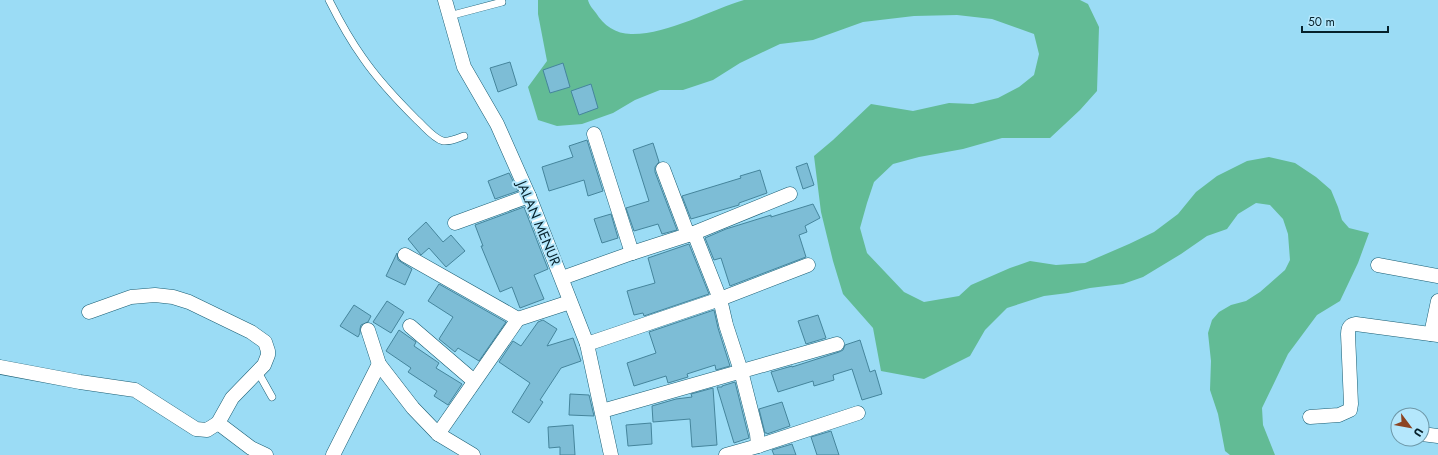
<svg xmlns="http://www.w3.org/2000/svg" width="1438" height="455" font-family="Jost,sans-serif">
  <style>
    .water { fill: #62bb95 }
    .building { fill: #7dbdd6; stroke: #45859c }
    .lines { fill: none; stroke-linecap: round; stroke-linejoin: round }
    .service-casing { stroke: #195d73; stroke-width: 8 }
    .minor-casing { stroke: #195d73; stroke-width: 15 }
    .service { stroke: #fff; stroke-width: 7 }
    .minor { stroke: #fff; stroke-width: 14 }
    .labels { text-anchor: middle; stroke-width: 4; stroke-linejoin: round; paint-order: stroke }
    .street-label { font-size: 14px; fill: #06212b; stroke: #b4e7fc }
  </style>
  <rect width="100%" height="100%" fill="#9bdcf5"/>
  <path class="water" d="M538,0H588C589,5 593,9 596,13C603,25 616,34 631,34C667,35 710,10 744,0H1080L1088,4L1099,27L1097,91L1080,110L1050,138H1002L963,149L919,157L893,164L874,182L867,203L860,228L867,253L904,292L924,302L959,296L971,285L1010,268L1030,261L1056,265L1085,263L1129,244L1154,232L1178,214L1196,192L1217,176L1247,161L1269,157L1295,163L1316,177L1331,190L1338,207L1342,220L1349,228L1369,233L1358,263L1340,301L1317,315L1288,354L1262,408L1263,425L1275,455H1230L1225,451L1218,414L1210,390L1211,361L1208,333L1212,320L1219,312L1231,305L1246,301L1260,292L1285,270L1290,260L1288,234L1283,219L1270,205L1256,203L1238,214L1227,229L1207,236L1181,254L1143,277L1123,284L1090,288L1068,293L1044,296L1007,308L985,330L970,356L924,379L881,371L873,328L843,294L833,261L821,212L814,156L833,140L871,104L913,111L949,103L973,104L998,98L1019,87L1034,75L1039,54L1034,34L992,19L957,15L914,16L863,22L813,40L780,44L740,63L713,80L683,90H660L635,100L613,113L582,124L557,126L538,120L528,87L547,61L538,14Z"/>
  <g class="building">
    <polygon points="510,62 517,85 498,92 490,68"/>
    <polygon points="563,63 570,87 550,93 543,70"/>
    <polygon points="591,84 598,108 579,115 571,91"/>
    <polygon points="587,140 603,191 588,196 584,180 549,191 542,167 573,157 569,146"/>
    <polygon points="653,143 659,162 655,167 655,172 677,230 662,234 658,224 634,231 626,208 649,201 633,150"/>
    <polygon points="807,163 814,185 803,189 796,167"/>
    <polygon points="760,170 767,193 739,203 739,205 691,219 682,196 741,178 740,176"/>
    <polygon points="509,173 518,191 495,199 488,181"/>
    <polygon points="813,204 820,218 805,226 807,232 799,235 806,257 730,286 721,258 714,260 705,238 726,229 771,215 771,217"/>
    <polygon points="524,207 548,269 534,275 544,299 520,308 512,287 500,292 481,246 483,246 475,225"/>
    <polygon points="611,214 618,238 602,243 594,219"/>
    <polygon points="426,222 443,242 451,235 465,251 446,267 429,248 421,255 408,239"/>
    <polygon points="689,244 709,294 644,316 643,313 634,315 627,291 655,283 648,258"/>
    <polygon points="397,253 398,260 412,269 405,285 386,276"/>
    <polygon points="439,284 506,322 479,361 458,348 455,352 439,339 453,317 428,301"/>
    <polygon points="387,301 404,312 391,333 373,322"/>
    <polygon points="354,305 371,316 368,322 361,325 360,329 360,333 358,337 340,326"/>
    <polygon points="714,310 718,328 730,366 716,370 715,365 687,374 688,377 668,383 666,376 634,386 627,363 656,353 649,332"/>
    <polygon points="818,315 826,338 806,344 798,321"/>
    <polygon points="543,320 557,329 547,346 573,338 581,361 561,368 540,400 543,402 529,423 512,412 530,383 499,362 513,341 521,346 538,322"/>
    <polygon points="399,330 416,342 414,346 439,363 436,368 462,384 448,405 434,396 437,391 408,372 411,368 386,351"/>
    <polygon points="860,340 870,372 875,370 882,394 862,400 852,369 833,375 834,380 814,386 813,381 778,392 771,372 792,366 792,367 839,352 843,350 845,345"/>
    <polygon points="735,382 749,438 734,443 717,387 722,387 722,386"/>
    <polygon points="713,388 717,445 692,447 690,419 653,422 652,406 676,399 692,397 691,394"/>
    <polygon points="570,394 589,395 594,416 569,415"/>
    <polygon points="782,402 790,426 767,434 767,433 765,433 759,409"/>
    <polygon points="651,423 652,444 628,446 626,425"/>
    <polygon points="573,425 575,455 560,455 560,447 549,448 548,427"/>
    <polygon points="831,431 839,455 817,455 811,437"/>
    <polygon points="792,444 796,455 774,455 772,450"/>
  </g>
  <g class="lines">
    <defs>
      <g id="service">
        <path d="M329,0C339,20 350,40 363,58C378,80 398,101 417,120C425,127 433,138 443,141C450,142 458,138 464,136"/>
        <polyline points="449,16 502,2"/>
        <polyline points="258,372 272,397"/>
      </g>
      <g id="minor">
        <polyline points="445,0 464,67 497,124 529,196 587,344 611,455"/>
        <polyline points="594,134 632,253"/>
        <polyline points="663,169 688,235"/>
        <polyline points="455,223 529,196"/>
        <polyline points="694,233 720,299 726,325 741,371 757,434 758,446"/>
        <polyline points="405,255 518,319"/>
        <polyline points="1378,265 1438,276"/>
        <polyline points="562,278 632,253 694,233 790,194"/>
        <polyline points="410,326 474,381"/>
        <polyline points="368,330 379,364 413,408 438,434 473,455"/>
        <polyline points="1431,334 1438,301"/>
        <polyline points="587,344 720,299 808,265"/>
        <polyline points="0,367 80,382 135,390 196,429 207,430 218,423 232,398 264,365 268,355 268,351 265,342 251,332 189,302 173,297 155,295 131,297 89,312"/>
        <polyline points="602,411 837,344"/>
        <path d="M1310,417L1339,415L1350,410L1351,404L1348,334C1348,328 1349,325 1356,324L1438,335"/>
        <polyline points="218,423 251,448 266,455"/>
        <polyline points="438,434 518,319 570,302"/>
        <polyline points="1422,434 1438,436"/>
        <polyline points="333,455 379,364"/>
        <polyline points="726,455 758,446 858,413"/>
      </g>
    </defs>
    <use href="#service" class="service-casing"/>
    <use href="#minor" class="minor-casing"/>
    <use href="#service" class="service"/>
    <use href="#minor" class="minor"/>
  </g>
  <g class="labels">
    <g class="street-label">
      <text transform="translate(539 223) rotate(67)" y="5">JALAN MENUR</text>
    </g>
  </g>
  <g transform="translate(1410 427) rotate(122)"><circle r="19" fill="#b4e7fc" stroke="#6e98a8"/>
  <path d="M0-3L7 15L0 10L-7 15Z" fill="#8c4422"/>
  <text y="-6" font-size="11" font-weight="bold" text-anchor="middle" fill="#06212b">U</text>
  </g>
  <path d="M1302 26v6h86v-6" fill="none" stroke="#06212b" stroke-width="2"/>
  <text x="1308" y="26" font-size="12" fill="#06212b" stroke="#b4e7fc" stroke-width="3" paint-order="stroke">50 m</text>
</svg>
